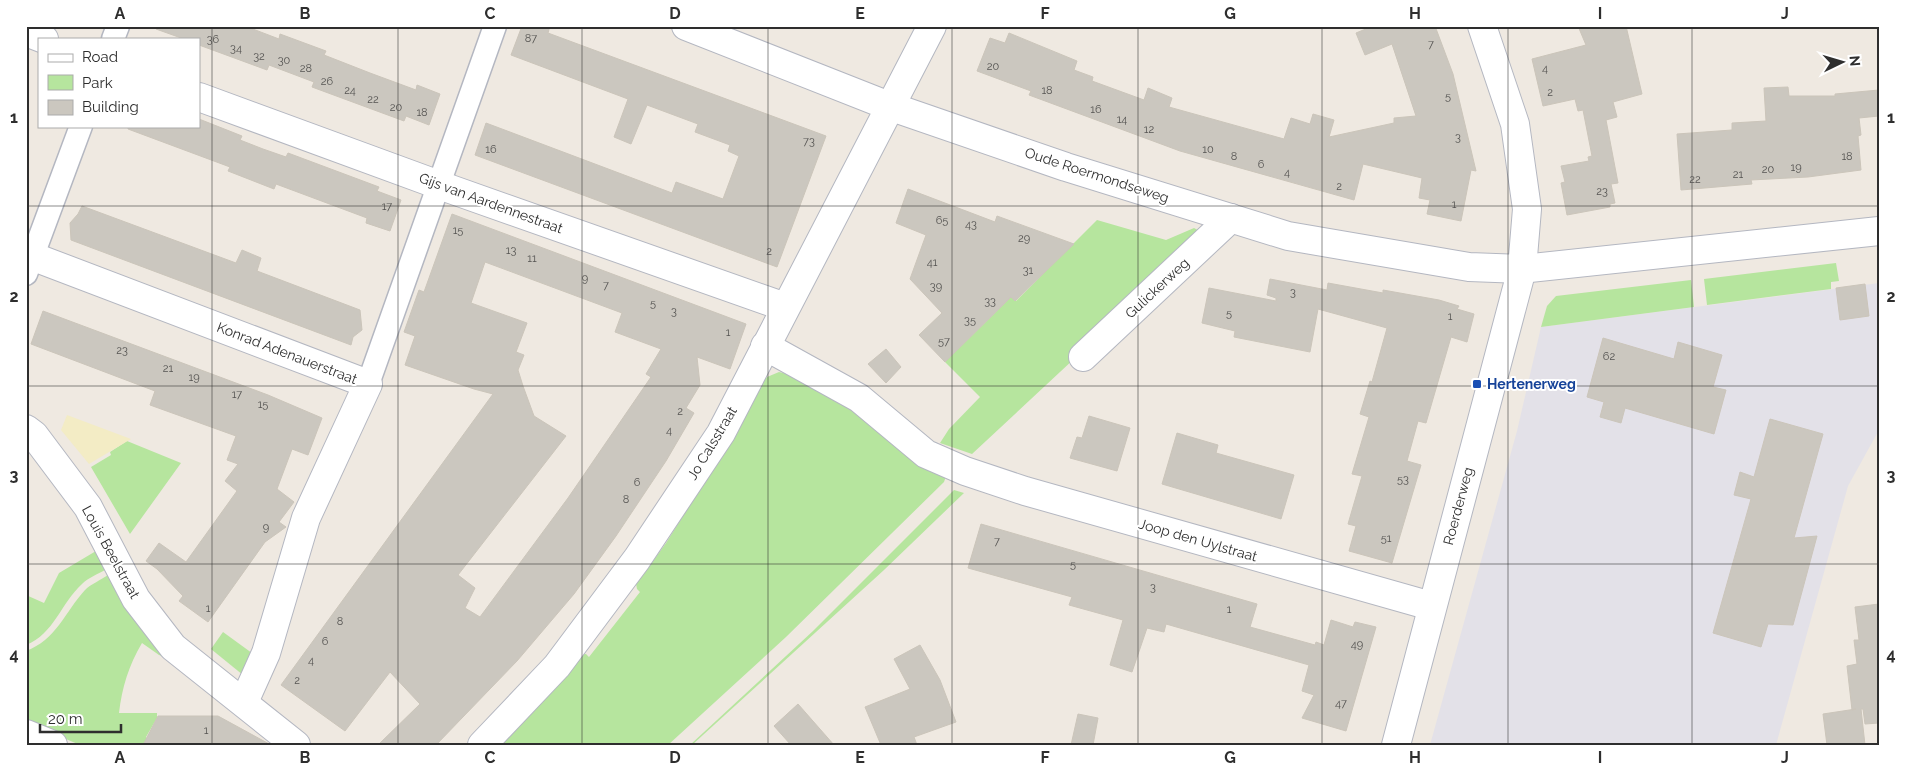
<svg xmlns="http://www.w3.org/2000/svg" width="1905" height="771" font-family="Raleway,sans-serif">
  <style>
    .industrial { fill: #e3e1e8 }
    .green { fill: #b6e59e }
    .sand { fill: #f3ecc5 }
    .building { fill: #cbc7bf; stroke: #cbc5ba; fill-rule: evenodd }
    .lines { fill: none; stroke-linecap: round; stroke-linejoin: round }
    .pedestrian-casing { stroke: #b4b7c1; stroke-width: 25 }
    .minor-casing { stroke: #b4b7c1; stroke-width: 30 }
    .pedestrian { stroke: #fff; stroke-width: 22 }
    .minor { stroke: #fff; stroke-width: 28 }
    .grid { fill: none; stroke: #2e2e2e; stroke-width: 1; stroke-opacity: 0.55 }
    .transit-dot { fill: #1a4fb4; stroke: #fff; stroke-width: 2 }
    .labels { text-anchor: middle; stroke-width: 4; stroke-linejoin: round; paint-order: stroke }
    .number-label { font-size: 11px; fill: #555452 }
    .street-label { font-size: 14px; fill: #2e2e2e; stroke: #fff }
    .transit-label { font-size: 14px; font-weight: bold; fill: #164399; stroke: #fff; text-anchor: start }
    .neatline { fill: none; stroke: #2e2e2e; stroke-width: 2 }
    .grid-label { font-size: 16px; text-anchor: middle; font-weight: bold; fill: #2e2e2e }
  </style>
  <rect width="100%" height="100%" fill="#efe9e1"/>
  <polygon class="industrial" points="1879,283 1879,430 1848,486 1776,745 1430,745 1517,431 1541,327"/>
  <g class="green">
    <polygon points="1097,220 1166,240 1194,228 1207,235 972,454 940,443 949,429 980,397 945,362 1011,297 1016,301"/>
    <polygon points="1836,263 1839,281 1831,282 1831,289 1707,305 1704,279"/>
    <polygon points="1691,280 1694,307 1541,327 1547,306 1556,296"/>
    <path d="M779,372C822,380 907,448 946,476L944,482L786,637L668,745H500L573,655L586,654L589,657L640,592L637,589L635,578L638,572L648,568L666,543L715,465L760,385L767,377Z"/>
    <polygon points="127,441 181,463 130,534 91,467 111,455 110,452"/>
    <polygon points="954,490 964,493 884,570 692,745 690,745 813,631"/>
    <path d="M96,551L105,570C98,574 88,578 82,584C61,603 54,634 26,645V595L44,603L59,573Z"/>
    <path d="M108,575L132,613L166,653L162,656L159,655L142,643C129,665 122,687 119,713H157V718L146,737L152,745H80L26,722V651C56,640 65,612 85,590C91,584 101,580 108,575Z"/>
    <polygon points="223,632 256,656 243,675 211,649"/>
  </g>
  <polygon class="sand" points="67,415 131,439 89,464 61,430"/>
  <g class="building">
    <polygon points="157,26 245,26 279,39 280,34 326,51 324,55 370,73 416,90 417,85 440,94 429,125 406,116 404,121 312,87 314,82 269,65 267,70 199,45 199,39 184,39 156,29"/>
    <polygon points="522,26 550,26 548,33 826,136 777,267 475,155 486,123 672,193 676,182 723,199 739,156 728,151 730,145 695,132 698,124 647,105 631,144 614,137 628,99 511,55"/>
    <polygon points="1373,26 1435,26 1453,74 1476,171 1471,170 1461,221 1427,214 1430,200 1419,198 1422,178 1363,164 1354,200 1180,151 1029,95 1031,91 977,71 990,38 1005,43 1009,33 1077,61 1074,70 1093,77 1092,81 1144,100 1148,88 1172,98 1169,107 1284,139 1291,118 1310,124 1313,114 1334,120 1329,137 1394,123 1394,118 1416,116 1392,44 1365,55 1356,33"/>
    <polygon points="1578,26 1626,26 1642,94 1613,102 1617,117 1606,120 1618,183 1611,184 1615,203 1610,204 1610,207 1567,215 1561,183 1565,182 1561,166 1589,161 1588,157 1592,156 1583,110 1578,111 1575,99 1543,106 1532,59 1586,45"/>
    <polygon points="1788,87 1789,96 1835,96 1835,94 1879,90 1879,116 1859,118 1861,135 1858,136 1861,170 1808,177 1751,180 1752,184 1681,190 1677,134 1732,130 1732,123 1766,121 1764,88"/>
    <polygon points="199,119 242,136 240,140 263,149 286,157 288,153 379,187 377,191 401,200 390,231 366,223 367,218 276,184 274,189 228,171 230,167 128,129 128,126 199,126"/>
    <polygon points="908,189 995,222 997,216 1074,244 1015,301 1011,297 945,362 919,335 942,313 910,279 926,235 896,223"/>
    <polygon points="82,206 236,263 242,250 261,258 257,271 360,310 362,330 353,337 351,345 71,240 70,223 78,214"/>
    <path d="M452,214L746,324L730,369L697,357L700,385L686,408L694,413L666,461L616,536L574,594L517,661L436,745H378L420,704L390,672L345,731L281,685L493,394L474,389L405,365L415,336L404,332L419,290L424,292ZM485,262L622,313L615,332L661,349L646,374L651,377L568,498L480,617L465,608L475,588L458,575L566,436L534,416L523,386L518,370L524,355L516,352L527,323L471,303Z"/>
    <polygon points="1270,279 1327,290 1328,283 1383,293 1383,290 1439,300 1459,306 1457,309 1474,314 1467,342 1451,337 1426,423 1418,421 1407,461 1421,465 1392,563 1349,551 1356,526 1348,524 1362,476 1352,474 1369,417 1360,414 1370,381 1372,382 1387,328 1318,309 1310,352 1234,337 1235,331 1202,323 1209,288 1276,301 1276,298 1267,295"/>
    <polygon points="1865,284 1869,316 1840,320 1836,288"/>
    <polygon points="43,311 268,395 322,418 308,455 292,449 277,489 294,502 279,522 286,527 265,542 208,622 179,601 183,596 157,569 146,561 159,543 186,562 237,491 225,481 238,464 227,460 236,436 150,405 155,391 31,344"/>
    <polygon points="1603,338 1674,359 1678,342 1722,355 1713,387 1726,390 1714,434 1625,408 1621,423 1600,417 1604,402 1587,397"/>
    <polygon points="886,349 901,367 886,383 868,364"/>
    <polygon points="1089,416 1130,428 1117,471 1070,458 1077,437 1082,438"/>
    <polygon points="1770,419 1823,434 1794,538 1817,536 1793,625 1768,624 1761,647 1713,633 1751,499 1734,495 1740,472 1754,477"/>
    <polygon points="1177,433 1218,445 1216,453 1294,475 1281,519 1162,484"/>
    <polygon points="981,524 1257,604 1250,627 1315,645 1316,642 1324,645 1331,620 1353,627 1355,622 1376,627 1346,731 1302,718 1314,695 1302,691 1309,665 1166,624 1164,632 1147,628 1132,672 1110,665 1123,620 1069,605 1072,597 968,568"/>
    <polygon points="1879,604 1879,723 1865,724 1863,709 1861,709 1865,745 1827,745 1823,714 1856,709 1852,710 1847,666 1857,664 1854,640 1859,640 1855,607"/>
    <polygon points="920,645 940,680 956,722 914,737 917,745 881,745 865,707 910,689 894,659"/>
    <polygon points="798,704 834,745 791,745 774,726"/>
    <polygon points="1078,714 1098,718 1093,745 1071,745"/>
    <polygon points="158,716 218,716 271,745 143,745"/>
  </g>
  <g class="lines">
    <defs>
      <g id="pedestrian">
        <polyline points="113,39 118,26"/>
        <polyline points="26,274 81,126"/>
        <polyline points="368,384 495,26"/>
      </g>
      <g id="minor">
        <polyline points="686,26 889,106 1066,167 1288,236 1469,267 1522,269 1879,231"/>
        <polyline points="26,32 44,39"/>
        <polyline points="199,97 439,185 785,307"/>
        <polyline points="26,254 368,384 306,518 266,653 244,702"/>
        <polyline points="765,346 859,398 926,454 965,471 1025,491 1431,606"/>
        <polyline points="1083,357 1231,218"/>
        <polyline points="26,429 34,435 88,507 136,599 173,647 296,745"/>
        <polyline points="26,734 53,745"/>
        <polyline points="482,745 557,666 637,559 721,433 932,26"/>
        <polyline points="1396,745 1522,269 1527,209 1515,124 1482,26"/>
      </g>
    </defs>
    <use href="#pedestrian" class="pedestrian-casing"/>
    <use href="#minor" class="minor-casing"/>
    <use href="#pedestrian" class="pedestrian"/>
    <use href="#minor" class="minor"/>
  </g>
  <path class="grid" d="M212,26V745M398,26V745M582,26V745M768,26V745M952,26V745M1138,26V745M1322,26V745M1508,26V745M1692,26V745M26,206H1879M26,386H1879M26,564H1879"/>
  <rect class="transit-dot" x="1472" y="379" width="10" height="10" rx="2.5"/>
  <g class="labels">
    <g class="number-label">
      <text x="531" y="42">87</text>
      <text x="213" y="43">36</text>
      <text x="1431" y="48">7</text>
      <text x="236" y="52">34</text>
      <text x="259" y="60">32</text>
      <text x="284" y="64">30</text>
      <text x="993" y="70">20</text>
      <text x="306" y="72">28</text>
      <text x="1545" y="72">4</text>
      <text x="327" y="85">26</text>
      <text x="350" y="94">24</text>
      <text x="1047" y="94">18</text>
      <text x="1550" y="96">2</text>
      <text x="1448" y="100">5</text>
      <text x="373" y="103">22</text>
      <text x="396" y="111">20</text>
      <text x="1096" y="113">16</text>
      <text x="422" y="116">18</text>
      <text x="1122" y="123">14</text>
      <text x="1149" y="133">12</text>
      <text x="1458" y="141">3</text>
      <text x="809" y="145">73</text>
      <text x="491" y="153">16</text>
      <text x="1208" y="153">10</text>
      <text x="1234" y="160">8</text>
      <text x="1847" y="160">18</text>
      <text x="1261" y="168">6</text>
      <text x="1796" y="171">19</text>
      <text x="1768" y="173">20</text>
      <text x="1287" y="176">4</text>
      <text x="1738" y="178">21</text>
      <text x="1695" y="183">22</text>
      <text x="1339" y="190">2</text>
      <text x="1602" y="195">23</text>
      <text x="1454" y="208">1</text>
      <text x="387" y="210">17</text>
      <text x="942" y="224">65</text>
      <text x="971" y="228">43</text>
      <text x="458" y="234">15</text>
      <text x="1024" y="242">29</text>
      <text x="511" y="254">13</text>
      <text x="769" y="255">2</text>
      <text x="532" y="262">11</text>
      <text x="932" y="266">41</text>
      <text x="1028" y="274">31</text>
      <text x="585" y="282">9</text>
      <text x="606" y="289">7</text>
      <text x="936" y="290">39</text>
      <text x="1293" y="296">3</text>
      <text x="990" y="305">33</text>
      <text x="653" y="307">5</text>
      <text x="674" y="315">3</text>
      <text x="1229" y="317">5</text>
      <text x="1450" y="320">1</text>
      <text x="970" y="324">35</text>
      <text x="728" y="336">1</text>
      <text x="944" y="345">57</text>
      <text x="122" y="354">23</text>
      <text x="1609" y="360">62</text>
      <text x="168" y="372">21</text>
      <text x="194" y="381">19</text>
      <text x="237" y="398">17</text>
      <text x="263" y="408">15</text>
      <text x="680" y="415">2</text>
      <text x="669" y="434">4</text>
      <text x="1403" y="483">53</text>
      <text x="637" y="486">6</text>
      <text x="626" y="503">8</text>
      <text x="266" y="531">9</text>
      <text x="1386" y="542">51</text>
      <text x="997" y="545">7</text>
      <text x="1073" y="568">5</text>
      <text x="1153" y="591">3</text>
      <text x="208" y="612">1</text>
      <text x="1229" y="613">1</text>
      <text x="340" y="625">8</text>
      <text x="325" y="645">6</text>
      <text x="1357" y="648">49</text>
      <text x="311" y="664">4</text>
      <text x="297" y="684">2</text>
      <text x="1341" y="707">47</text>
      <text x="206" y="734">1</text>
    </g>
    <g class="street-label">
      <text transform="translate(1097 175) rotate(18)" y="5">Oude Roermondseweg</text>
      <text transform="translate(491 203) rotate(20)" y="5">Gijs van Aardennestraat</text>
      <text transform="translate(1157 288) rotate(-43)" y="5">Gulickerweg</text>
      <text transform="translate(287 353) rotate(21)" y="5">Konrad Adenauerstraat</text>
      <text transform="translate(712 443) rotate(-59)" y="5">Jo Calsstraat</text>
      <text transform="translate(1458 506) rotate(-75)" y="5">Roerderweg</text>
      <text transform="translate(1198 540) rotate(16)" y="5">Joop den Uylstraat</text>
      <text transform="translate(111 552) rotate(61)" y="5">Louis Beelstraat</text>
    </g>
    <g class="transit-label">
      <text x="1487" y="389">Hertenerweg</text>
    </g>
  </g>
  <rect width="1905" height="771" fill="none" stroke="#ffffff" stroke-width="55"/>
  <rect x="38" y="38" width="162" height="90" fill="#ffffff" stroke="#ababab"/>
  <rect x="48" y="54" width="25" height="8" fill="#ffffff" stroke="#ababab"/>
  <text x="82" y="62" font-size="15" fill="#2e2e2e">Road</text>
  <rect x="48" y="75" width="25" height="15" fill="#b6e59e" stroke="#ababab"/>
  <text x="82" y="88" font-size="15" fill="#2e2e2e">Park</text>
  <rect x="48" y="100" width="25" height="15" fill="#cbc7bf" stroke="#ababab"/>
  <text x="82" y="112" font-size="15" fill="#2e2e2e">Building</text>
  <g transform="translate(1842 62) rotate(85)" stroke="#ffffff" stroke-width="4" paint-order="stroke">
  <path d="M0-4L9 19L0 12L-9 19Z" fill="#2e2e2e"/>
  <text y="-8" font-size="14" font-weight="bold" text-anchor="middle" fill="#2e2e2e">N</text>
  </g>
  <path d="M40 724v8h81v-8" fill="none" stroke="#2e2e2e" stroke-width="2.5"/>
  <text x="48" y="724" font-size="15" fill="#2e2e2e" stroke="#ffffff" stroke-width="4" paint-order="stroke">20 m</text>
  <rect x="28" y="28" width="1850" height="716" class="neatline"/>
  <g class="grid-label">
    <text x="120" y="19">A</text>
    <text x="305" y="19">B</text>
    <text x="490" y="19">C</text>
    <text x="675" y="19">D</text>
    <text x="860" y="19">E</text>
    <text x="1045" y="19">F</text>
    <text x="1230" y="19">G</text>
    <text x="1415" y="19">H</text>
    <text x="1600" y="19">I</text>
    <text x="1785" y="19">J</text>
    <text x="14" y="123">1</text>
    <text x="1891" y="123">1</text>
    <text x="14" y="302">2</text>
    <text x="1891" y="302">2</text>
    <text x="14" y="481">3</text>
    <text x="1891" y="481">3</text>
    <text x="14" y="660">4</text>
    <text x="1891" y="660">4</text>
    <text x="120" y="763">A</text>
    <text x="305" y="763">B</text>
    <text x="490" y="763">C</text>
    <text x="675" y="763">D</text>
    <text x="860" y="763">E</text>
    <text x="1045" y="763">F</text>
    <text x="1230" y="763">G</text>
    <text x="1415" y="763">H</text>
    <text x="1600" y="763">I</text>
    <text x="1785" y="763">J</text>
  </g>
</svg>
